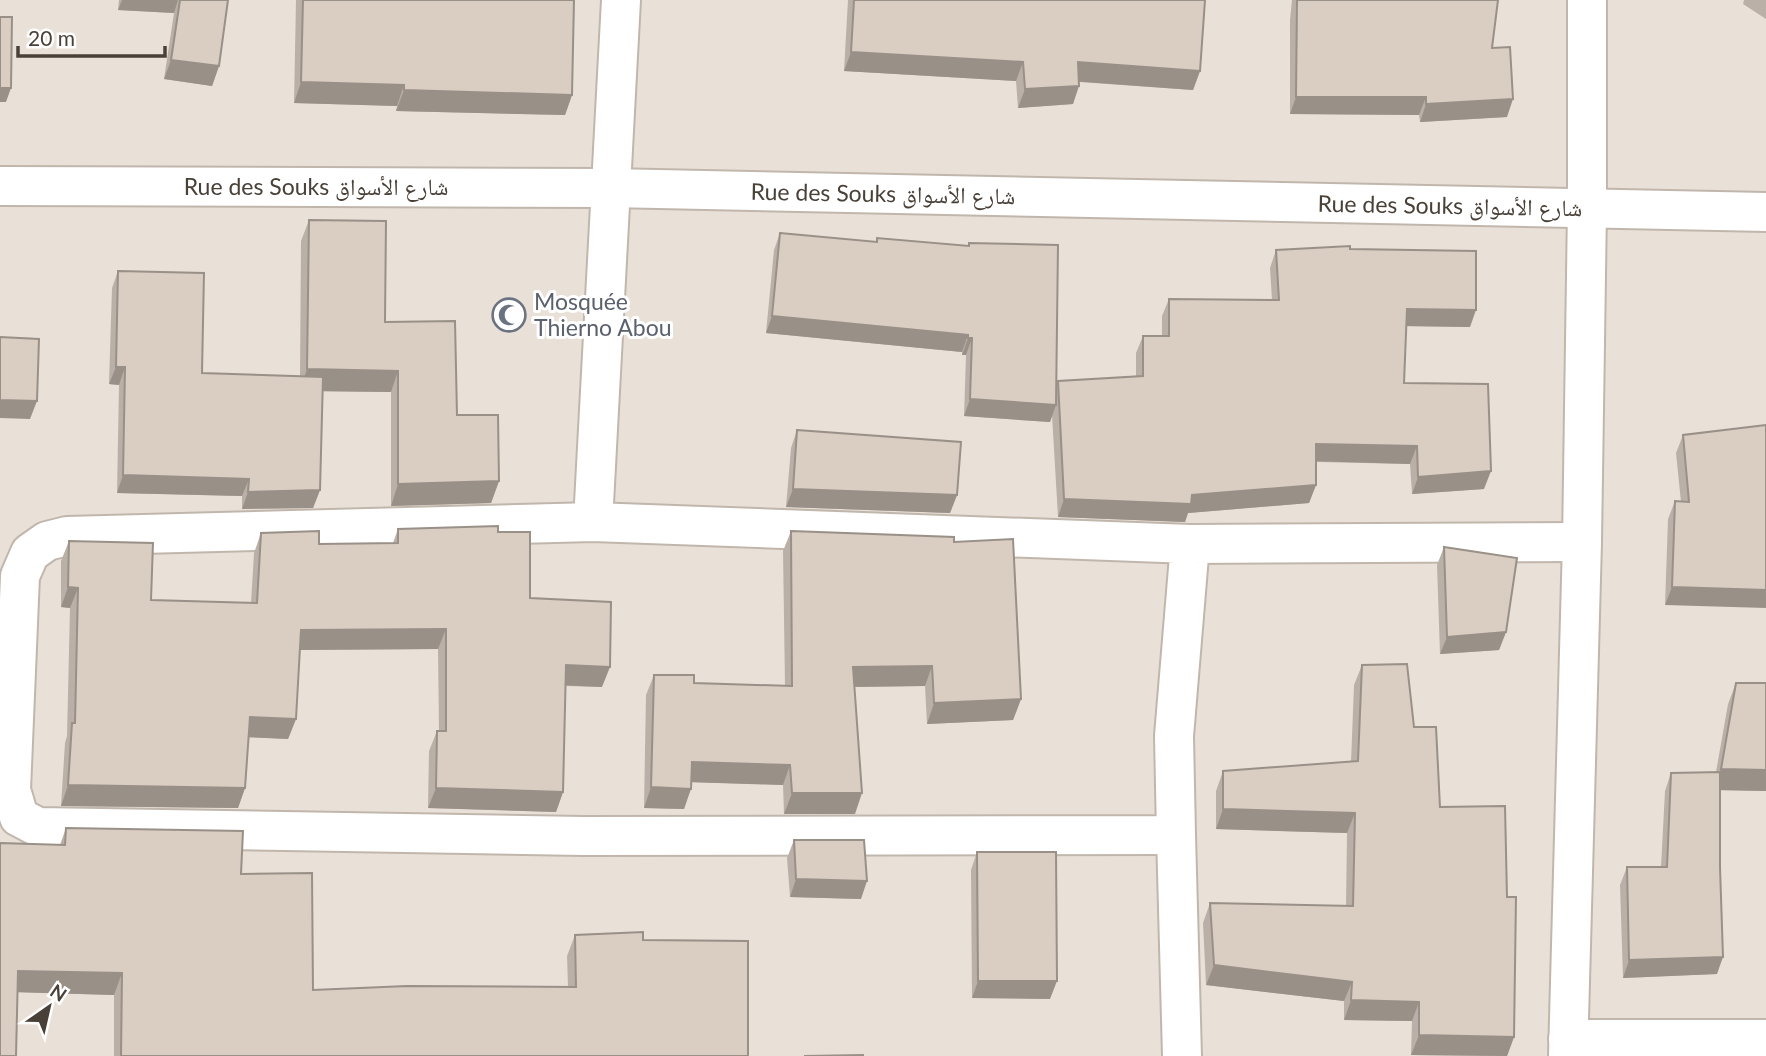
<svg xmlns="http://www.w3.org/2000/svg" width="1766" height="1056" font-family="Lato,'Noto Naskh Arabic',sans-serif">
  <style>
    .residential { fill: #e9e1d8 }
    .lines { fill: none; stroke-linecap: round; stroke-linejoin: round }
    .minor-casing { stroke: #c1b6ac; stroke-width: 42 }
    .minor { stroke: #fff; stroke-width: 38 }
    .wall { fill: #bbb0a7 }
    .shaded-wall { fill: #999088 }
    .building { fill: #dacdc2; stroke: #999088; stroke-width: 2 }
    .labels { text-anchor: middle; stroke-width: 6; stroke-linejoin: round; paint-order: stroke }
    .street-label { font-size: 23px; fill: #494038; stroke: #fff }
    .worship-label { font-size: 23px; fill: #5b616d; stroke: #fff; text-anchor: start }
  </style>
  <rect width="100%" height="100%" fill="#f5f0ea"/>
  <rect class="residential" x="0" y="0" width="1766" height="1056"/>
  <g class="lines">
    <defs>
      <g id="minor">
        <polyline points="0,186 610,188 1766,212"/>
        <polyline points="593,522 621,0"/>
        <polyline points="1190,544 1174,736 1176,835 583,836 38,827 19,817 11,790 20,576 30,553 47,541 67,536 593,522 1190,544 1582,542"/>
        <polyline points="1176,835 1182,1056"/>
        <polyline points="1568,1039 1766,1039"/>
        <polyline points="1568,1056 1582,542 1587,209 1587,0"/>
      </g>
    </defs>
    <use href="#minor" class="minor-casing"/>
    <use href="#minor" class="minor"/>
  </g>
  <g class="wall">
    <polygon points="119,0 228,0 219,66 212,86 164,79 174,13 118,10"/>
    <polygon points="296,0 574,0 572,95 565,115 396,111 397,106 294,103"/>
    <polygon points="848,0 1205,0 1200,71 1193,90 1079,82 1073,104 1018,108 1016,81 844,71"/>
    <polygon points="1292,0 1498,0 1492,48 1507,117 1420,122 1419,115 1290,114 1290,20"/>
    <polygon points="1744,0 1766,0 1766,19 1743,4"/>
    <polygon points="309,220 457,415 499,481 491,503 391,506 391,392 322,391 320,490 313,508 242,509 242,496 117,493 119,385 109,384 112,288 118,271 202,373 300,376 301,241"/>
    <polygon points="780,233 876,242 877,238 968,246 969,243 1056,386 1058,381 1136,376 1136,353 1143,336 1162,336 1162,316 1169,299 1272,300 1270,268 1276,250 1350,249 1470,327 1406,326 1404,383 1484,489 1412,494 1410,464 1316,462 1316,485 1309,503 1188,513 1185,522 1058,517 1052,415 1050,422 964,416 966,355 962,355 962,352 766,333 774,250"/>
    <polygon points="1766,425 1665,605 1668,519 1675,501 1681,502 1676,453 1683,435"/>
    <polygon points="797,430 957,495 950,513 786,507 791,448"/>
    <polygon points="398,529 498,532 530,598 602,687 565,686 563,792 556,812 428,808 429,751 437,731 439,731 438,649 300,650 296,719 288,739 248,737 245,788 238,808 61,806 65,743 67,736 70,608 61,607 61,561 69,541 151,600 251,603 254,553 261,533 319,544 393,543"/>
    <polygon points="791,531 954,542 1021,699 1013,720 927,724 925,686 855,687 855,814 784,814 783,785 692,782 684,809 644,808 646,695 654,675 694,683 785,686 783,551"/>
    <polygon points="1444,547 1506,632 1499,650 1440,654 1437,565"/>
    <polygon points="1362,665 1414,727 1440,807 1507,897 1514,1037 1507,1056 1411,1055 1412,1021 1344,1020 1344,1001 1206,985 1203,923 1210,903 1346,906 1347,833 1216,829 1216,791 1223,771 1351,762 1354,685"/>
    <polygon points="1736,683 1766,683 1766,791 1720,790 1717,974 1623,978 1620,885 1627,867 1661,867 1665,791 1671,773 1716,772 1728,704"/>
    <polygon points="66,828 241,874 313,990 568,987 567,956 575,935 643,940 748,1056 114,1056 114,995 17,992 0,843 60,845"/>
    <polygon points="794,840 861,899 790,897 787,858"/>
    <polygon points="977,852 1050,999 972,998 971,870"/>
  </g>
  <g class="shaded-wall">
    <polygon points="122,0 178,0 174,13 118,10"/>
    <polygon points="851,52 1023,62 1016,81 844,71"/>
    <polygon points="171,60 219,66 212,86 164,79"/>
    <polygon points="1078,62 1200,71 1193,90 1071,81"/>
    <polygon points="301,82 404,85 397,106 294,103"/>
    <polygon points="1079,86 1073,104 1018,108 1025,89"/>
    <polygon points="0,88 11,88 6,102 0,102"/>
    <polygon points="404,90 572,95 565,115 396,111"/>
    <polygon points="1296,97 1426,97 1419,115 1290,114"/>
    <polygon points="1513,99 1507,117 1420,122 1426,104"/>
    <polygon points="1407,309 1476,310 1470,327 1400,326"/>
    <polygon points="772,316 968,335 962,352 766,333"/>
    <polygon points="968,338 972,338 966,355 962,355"/>
    <polygon points="116,367 125,367 119,385 109,384"/>
    <polygon points="307,369 398,371 391,392 300,391"/>
    <polygon points="970,399 1056,405 1050,422 964,416"/>
    <polygon points="0,400 37,401 30,419 0,418"/>
    <polygon points="1316,444 1417,446 1410,464 1309,461"/>
    <polygon points="1491,471 1484,489 1412,494 1418,477"/>
    <polygon points="123,475 249,479 242,496 117,493"/>
    <polygon points="499,481 491,503 391,506 398,484"/>
    <polygon points="1316,485 1309,503 1188,513 1185,522 1058,517 1064,499 1192,495"/>
    <polygon points="793,489 957,495 950,513 786,507"/>
    <polygon points="320,490 313,508 242,509 248,492"/>
    <polygon points="68,587 78,588 70,608 61,607"/>
    <polygon points="1672,587 1766,590 1766,608 1665,605"/>
    <polygon points="446,629 438,649 294,650 301,630"/>
    <polygon points="1506,632 1499,650 1440,654 1447,637"/>
    <polygon points="566,665 610,667 602,687 558,685"/>
    <polygon points="932,666 925,686 846,687 853,667"/>
    <polygon points="1021,699 1013,720 927,724 934,703"/>
    <polygon points="250,717 296,719 288,739 242,737"/>
    <polygon points="692,762 790,765 783,785 685,782"/>
    <polygon points="1721,769 1766,770 1766,791 1713,790"/>
    <polygon points="68,785 245,788 238,808 61,806"/>
    <polygon points="651,787 691,789 684,809 644,808"/>
    <polygon points="436,788 563,792 556,812 428,808"/>
    <polygon points="792,793 862,793 855,814 784,814"/>
    <polygon points="1223,809 1355,813 1347,833 1216,829"/>
    <polygon points="796,879 867,881 861,899 790,897"/>
    <polygon points="1723,957 1717,974 1623,978 1629,960"/>
    <polygon points="1214,965 1352,982 1344,1001 1206,985"/>
    <polygon points="18,971 122,973 114,995 10,992"/>
    <polygon points="978,981 1057,981 1050,999 972,998"/>
    <polygon points="1351,1000 1419,1002 1412,1021 1344,1020"/>
    <polygon points="1419,1035 1514,1037 1507,1056 1411,1055"/>
  </g>
  <g class="building">
    <polygon points="180,0 228,0 219,66 171,60"/>
    <polygon points="303,0 574,0 572,95 404,90 404,85 301,82"/>
    <polygon points="854,0 1205,0 1200,71 1078,62 1079,86 1025,89 1023,62 851,52"/>
    <polygon points="1297,0 1498,0 1492,48 1510,47 1513,99 1426,104 1426,97 1296,97"/>
    <polygon points="0,17 12,17 11,88 0,88"/>
    <polygon points="309,220 386,221 385,322 455,321 457,415 498,415 499,481 398,484 398,371 307,369"/>
    <polygon points="780,233 877,242 877,238 969,246 969,243 1058,245 1056,405 970,399 972,338 968,338 968,335 772,316"/>
    <polygon points="1350,246 1350,249 1476,251 1476,310 1407,309 1404,383 1488,384 1491,471 1418,477 1417,446 1316,444 1316,485 1192,495 1191,504 1064,499 1058,381 1143,376 1143,336 1169,336 1169,299 1279,300 1276,250"/>
    <polygon points="118,271 204,273 202,373 323,377 320,490 248,492 249,479 123,475 125,367 116,367"/>
    <polygon points="0,337 39,339 37,401 0,400"/>
    <polygon points="1766,425 1766,590 1672,587 1675,501 1689,502 1683,435"/>
    <polygon points="797,430 961,442 957,495 793,489"/>
    <polygon points="498,526 498,532 530,532 530,598 611,602 610,667 566,665 563,792 436,788 437,731 446,731 446,629 301,630 296,719 250,717 245,788 68,785 72,723 75,723 78,588 68,587 69,541 153,543 151,600 257,603 261,533 319,531 319,544 398,543 398,529"/>
    <polygon points="791,531 954,537 954,542 1013,539 1021,699 934,703 932,666 853,667 862,793 792,793 790,765 692,762 691,789 651,787 654,675 694,675 694,683 792,686"/>
    <polygon points="1444,547 1517,558 1506,632 1447,637"/>
    <polygon points="1407,664 1414,727 1436,727 1440,807 1505,806 1507,897 1516,897 1514,1037 1419,1035 1419,1002 1351,1000 1352,982 1214,965 1210,903 1353,906 1355,813 1223,809 1223,771 1358,761 1362,665"/>
    <polygon points="1736,683 1766,683 1766,770 1721,769"/>
    <polygon points="1720,772 1720,867 1723,957 1629,960 1627,867 1667,867 1671,773"/>
    <polygon points="66,828 243,831 241,874 312,873 313,990 407,986 576,987 575,935 643,932 643,940 748,941 748,1056 121,1056 122,973 18,971 16,1056 0,1056 0,843 65,845"/>
    <polygon points="794,840 864,840 867,881 796,879"/>
    <polygon points="977,852 1056,852 1057,981 978,981"/>
    <polygon points="863,1055 863,1056 804,1056"/>
  </g>
  <defs>
    <symbol id="mosque-ring" viewBox="-11 -11 22 22"><circle r="9.5" fill="#fff" stroke="#6b7280" stroke-width="1.5"/><path d="M3.5-4.9A6 6 0 1 0 3.5 4.9A5 5 0 1 1 3.5-4.9Z" fill="#6b7280"/></symbol>
  </defs>
  <g fill-rule="evenodd">
    <use href="#mosque-ring" x="490" y="296" width="38" height="38"/>
  </g>
  <g class="labels">
    <g class="street-label">
      <text x="316" y="195">Rue des Souks شارع الأسواق</text>
      <text transform="translate(883 194) rotate(1)" y="8">Rue des Souks شارع الأسواق</text>
      <text transform="translate(1450 206) rotate(1)" y="8">Rue des Souks شارع الأسواق</text>
    </g>
    <g class="worship-label">
      <text x="534" y="310">Mosquée<tspan x="534" dy="26">Thierno Abou</tspan></text>
    </g>
  </g>
  <g transform="translate(49 1007) rotate(34)" stroke="#ffffff" stroke-width="5" paint-order="stroke">
  <path d="M0-5L12 26L0 18L-12 26Z" fill="#494038"/>
  <text y="-10" font-size="19" font-weight="bold" text-anchor="middle" fill="#494038">N</text>
  </g>
  <path d="M18 46v10h147v-10" fill="none" stroke="#494038" stroke-width="3.5"/>
  <text x="28" y="46" font-size="21" fill="#494038" stroke="#ffffff" stroke-width="5" paint-order="stroke">20 m</text>
</svg>
